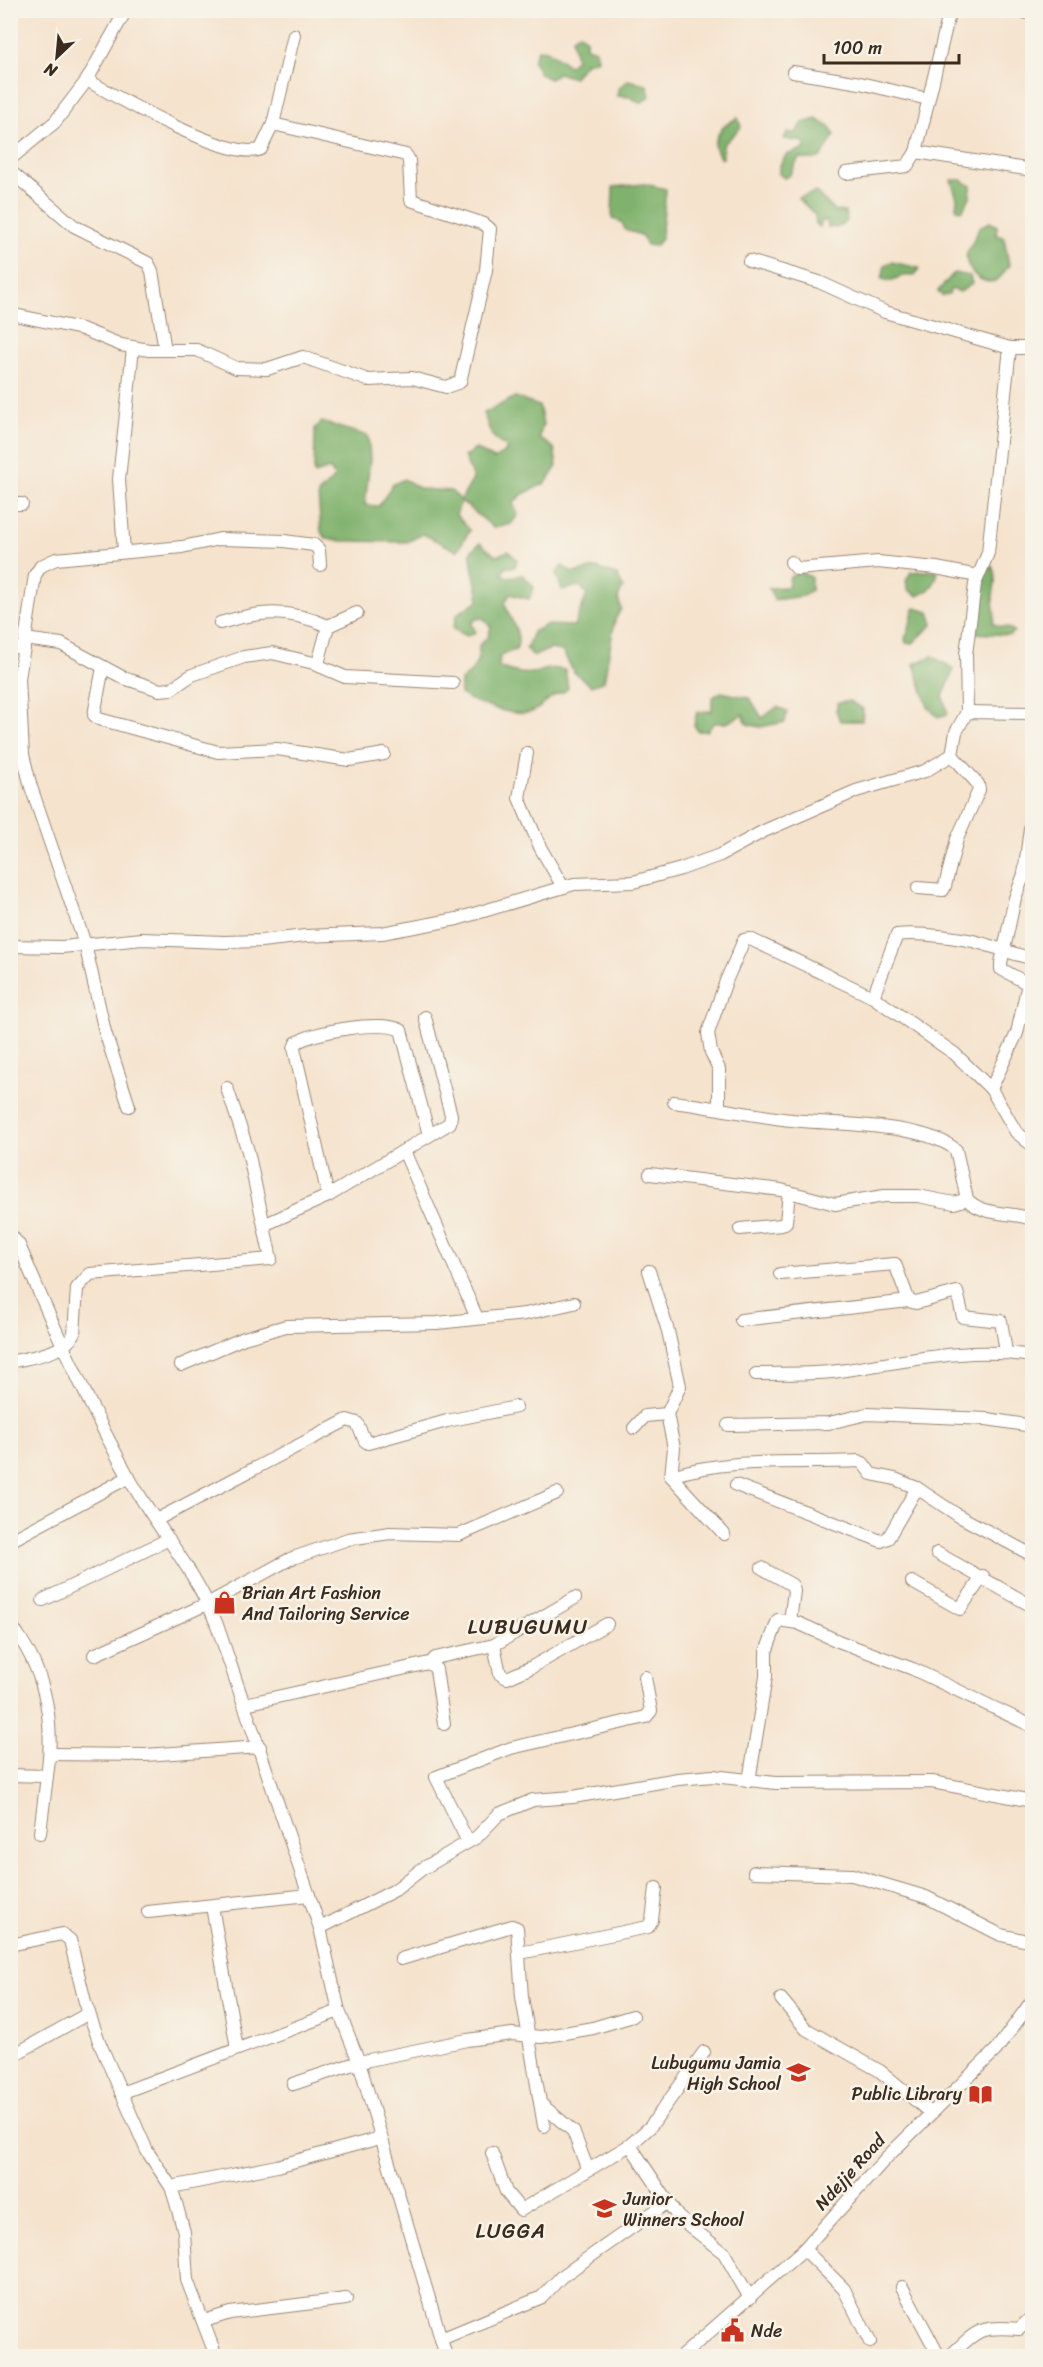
<svg xmlns="http://www.w3.org/2000/svg" width="1043" height="2367" font-family="Sriracha,sans-serif">
  <style>
    .forest { fill: #80b26d; stroke: #5e6e46; stroke-width: 1.5 }
    .lines { fill: none; stroke-linecap: round; stroke-linejoin: round }
    .minor-casing { stroke: #988676; stroke-width: 14 }
    .minor { stroke: #fff; stroke-width: 12 }
    .labels { text-anchor: middle; stroke-width: 5; stroke-linejoin: round; paint-order: stroke }
    .poi-label { font-size: 18px; fill: #3b2a1e; stroke: #f7f3e8; text-anchor: start }
    .street-label { font-size: 18px; fill: #3b2a1e; stroke: #f7f3e8 }
    .quarter-label { font-size: 21px; letter-spacing: 1.5px; fill: #3b2a1e; stroke: #f7f3e8 }
  </style>
  <rect width="100%" height="100%" fill="#f7f3e8"/>
  <filter id="ink" filterUnits="userSpaceOnUse"><feTurbulence type="fractalNoise" baseFrequency=".0167" numOctaves="2"/><feDisplacementMap in="SourceGraphic" scale="12" xChannelSelector="R" yChannelSelector="G"/><feConvolveMatrix kernelMatrix="1 2 1 2 8 2 1 2 1" color-interpolation-filters="sRGB"/></filter>
  <filter id="wash" filterUnits="userSpaceOnUse"><feTurbulence type="fractalNoise" baseFrequency=".008" numOctaves="4" result="noise"/><feDisplacementMap in="SourceGraphic" scale="24" xChannelSelector="R" yChannelSelector="G"/><feGaussianBlur stdDeviation="1.35" result="paint"/><feColorMatrix in="noise" values="0 0 0 0 0 0 0 0 0 0 0 0 0 0 0 0 0 1.4 0 .05"/><feComposite in="paint" operator="in"/></filter>
  <g filter="url(#wash)">
    <rect width="100%" height="100%" fill="#f5e3cd"/>
    <g class="forest">
      <polygon points="579,33 586,39 586,47 596,50 598,59 586,63 573,78 558,73 550,79 540,74 533,61 538,49 547,50 569,66 576,59 572,39"/>
      <polygon points="628,80 647,85 650,96 641,103 630,97 617,96 618,89"/>
      <path d="M738,118L741,127L723,145V158H720L714,145C718,131 724,124 738,118Z"/>
      <path d="M816,119L830,127L835,135C821,153 828,163 799,158L789,176L784,178L779,174V167L786,155L805,149L804,142L784,139L787,133H796L803,123Z"/>
      <polygon points="951,180 962,180 971,186 970,197 962,211 956,208 957,198"/>
      <polygon points="645,184 666,189 661,239 655,246 647,245 641,235 625,230 622,222 612,219 613,187"/>
      <polygon points="816,192 835,211 845,212 847,221 837,228 828,227 827,221 822,221 820,227 816,224 815,215 798,198"/>
      <path d="M990,222L997,226L996,235L1004,237L1009,265C1006,269 1002,277 997,280C982,288 963,268 967,253C970,246 976,238 979,227Z"/>
      <polygon points="891,262 919,268 915,275 902,276 890,281 882,279 885,265"/>
      <polygon points="954,273 970,276 972,284 960,292 951,289 949,294 942,296 938,291"/>
      <path d="M515,397L539,406L543,424L539,438L554,448L557,466L546,483L523,494L513,503L518,515L511,524L494,528L461,501L456,515L470,530L457,551L423,534L407,542L342,541L327,539L321,532L318,494L335,477L330,469L314,474L315,428L322,422L368,436L370,459L365,505L379,506L392,485L404,479L421,489L451,491L461,500L473,479L464,456L476,449L494,459L506,452V446C490,440 489,428 484,413Z"/>
      <path d="M480,543L496,556L508,551L517,559L515,567H506L502,573L507,577L523,575L534,587L529,599L510,594L505,603C509,621 523,631 516,650L500,655L499,667C509,671 521,675 532,673C548,671 545,666 565,670L568,688C563,694 558,693 552,697C545,702 538,711 529,713C512,716 473,703 460,694L461,681C474,670 480,662 479,645L488,637L491,627L483,618L476,619L471,624L476,632L467,636L453,629L457,614L479,600C477,583 470,566 471,551Z"/>
      <polygon points="562,566 573,573 596,568 617,575 623,587 618,598 621,609 615,620 604,681 591,686 574,672 562,651 550,649 534,656 526,649 533,632 546,625 574,626 587,595 580,586 562,590 556,574"/>
      <path d="M992,566C999,580 993,585 993,599C993,609 997,613 993,623C999,628 1008,626 1014,631L1010,635L975,633L985,570Z"/>
      <path d="M923,571H938C936,583 929,592 918,596L908,590L906,581L911,572Z"/>
      <polygon points="799,572 811,577 811,590 803,596 774,600 769,588 788,587 790,577"/>
      <path d="M915,608L929,612L933,624L913,643H906L905,638C912,628 909,618 915,608Z"/>
      <polygon points="932,656 954,669 943,697 948,714 938,717 928,707 914,664"/>
      <polygon points="721,692 750,698 762,718 777,707 787,711 785,722 760,727 747,724 743,714 727,723 714,723 707,731 698,731 694,725 697,712 712,711 712,698"/>
      <polygon points="849,701 863,709 862,721 840,721 836,710 838,703"/>
    </g>
  </g>
  <g filter="url(#ink)">
    <g class="lines">
      <defs>
        <g id="minor">
          <polyline points="1015,10 1032,14"/>
          <polyline points="793,72 860,83 928,99"/>
          <polyline points="273,124 294,35"/>
          <polyline points="916,152 950,10"/>
          <polyline points="10,159 55,122 87,80 126,10"/>
          <polyline points="10,171 74,226 148,263 152,271 165,350"/>
          <polyline points="846,173 907,166 916,152 1032,170"/>
          <polyline points="749,261 819,282 885,312 1010,348 1032,348"/>
          <path d="M10,314L82,329L121,345L149,350H197L236,368L267,369L303,357L368,380L412,378L446,387L460,382L486,270L490,229L484,224L411,200L409,160L406,155L273,124L261,149C233,163 116,97 87,80"/>
          <polyline points="10,504 22,504"/>
          <polyline points="124,552 119,479 133,348"/>
          <polyline points="791,562 797,569 878,562 936,568 978,576"/>
          <path d="M220,623C260,611 287,608 328,626"/>
          <polyline points="25,639 61,644 124,678 160,690 171,689 192,675 244,657 272,653 318,664 328,626 357,613"/>
          <polyline points="10,646 24,649"/>
          <polyline points="317,665 345,677 453,683"/>
          <polyline points="103,667 94,715 99,719 218,752 277,749 349,760 384,754"/>
          <polyline points="967,712 966,654 975,584 988,553 1010,348"/>
          <polyline points="527,753 519,798 540,847 563,887"/>
          <polyline points="1032,814 1024,874 1032,878"/>
          <polyline points="918,888 943,890 945,886 957,839 979,790 978,784 952,755"/>
          <polyline points="10,946 62,947 142,939 224,942 261,941 305,936 382,933 457,919 574,884 633,882 681,869 720,855 764,831 856,791 925,771 952,755 956,732 967,712 1032,713"/>
          <path d="M873,997L897,935C916,932 968,938 987,945C1004,950 1015,955 1032,958"/>
          <polyline points="991,1089 1017,1033 1028,984 1001,969 1001,963 1015,898 1024,874"/>
          <path d="M674,1102C711,1107 746,1114 783,1119C826,1125 924,1122 956,1150L967,1199C981,1216 1013,1212 1032,1219"/>
          <polyline points="129,1106 105,1032 85,944 31,787 23,755 19,679 35,575 41,566 56,559 182,547 220,539 284,541 314,545 319,550 320,565"/>
          <polyline points="719,1108 719,1069 711,1052 708,1033 726,981 744,940 750,939 873,997 955,1054 991,1089 1016,1132 1032,1145"/>
          <polyline points="404,1151 477,1318"/>
          <polyline points="650,1174 781,1190 835,1204 884,1196 918,1196 954,1203 967,1199"/>
          <path d="M328,1196L294,1048L296,1043C315,1031 381,1020 401,1030L429,1135"/>
          <polyline points="266,1224 328,1196 450,1123 451,1115 425,1017"/>
          <polyline points="740,1229 782,1225 786,1222 789,1192"/>
          <path d="M10,1234L19,1245C52,1324 87,1402 128,1476C156,1527 196,1570 217,1625L320,1928L339,2011L359,2062L446,2356"/>
          <polyline points="649,1271 668,1331 680,1386 667,1414 674,1448 671,1476 724,1534"/>
          <polyline points="780,1274 895,1264 909,1301"/>
          <polyline points="741,1320 909,1301 916,1303 957,1292 963,1317 1001,1321 1006,1352"/>
          <path d="M10,1362C30,1357 64,1354 74,1334L77,1288L90,1274L271,1259L248,1151L227,1088"/>
          <polyline points="181,1365 244,1338 286,1326 437,1323 525,1314 574,1303"/>
          <path d="M756,1374C783,1373 812,1375 839,1371C904,1362 966,1346 1032,1356"/>
          <polyline points="728,1425 829,1423 867,1414 987,1419 1032,1426"/>
          <polyline points="634,1428 645,1416 667,1414"/>
          <path d="M671,1476C732,1457 795,1464 858,1461L863,1463L871,1474L895,1479L917,1488L959,1516L1032,1555"/>
          <polyline points="736,1485 881,1541 888,1538 917,1488"/>
          <polyline points="156,1520 347,1420 357,1423 365,1441 368,1443 447,1421 516,1407"/>
          <polyline points="10,1541 129,1477"/>
          <polyline points="937,1553 1032,1606"/>
          <polyline points="762,1568 792,1585 794,1591 790,1621"/>
          <polyline points="912,1582 960,1609 983,1576"/>
          <polyline points="43,1600 169,1539"/>
          <path d="M10,1624C45,1668 55,1721 47,1776L10,1775"/>
          <polyline points="494,1645 500,1674 507,1678 532,1667 607,1624"/>
          <polyline points="94,1655 209,1603 290,1559 348,1539 390,1533 459,1535 557,1493"/>
          <polyline points="431,1664 435,1658 494,1645 575,1598"/>
          <polyline points="245,1704 429,1663 436,1669 444,1724"/>
          <polyline points="50,1754 145,1755 260,1747"/>
          <polyline points="749,1781 766,1677 766,1652 778,1620 798,1623 838,1641 913,1669 1032,1726"/>
          <polyline points="40,1833 47,1776"/>
          <polyline points="468,1842 436,1777 511,1748 646,1717 651,1711 645,1677"/>
          <polyline points="754,1872 852,1875 926,1897 1001,1935 1032,1942"/>
          <polyline points="212,1906 237,2049"/>
          <polyline points="148,1912 309,1895"/>
          <polyline points="320,1928 395,1890 422,1869 477,1837 499,1814 533,1800 573,1797 678,1779 713,1776 776,1783 932,1782 1032,1801"/>
          <polyline points="10,1945 62,1934 70,1940 85,2002 100,2044 147,2151 171,2187 176,2203 184,2232 187,2280 216,2356"/>
          <polyline points="520,1953 648,1927 652,1920 656,1888"/>
          <polyline points="401,1959 512,1926 517,1928 522,1997 544,2126"/>
          <polyline points="781,1999 806,2029 880,2071 931,2113"/>
          <polyline points="704,2052 650,2127 630,2145 678,2217 724,2253 750,2298"/>
          <polyline points="10,2057 89,2013"/>
          <polyline points="293,2084 359,2062 467,2040 512,2034 541,2037 593,2028 633,2016"/>
          <polyline points="121,2093 339,2011"/>
          <polyline points="541,2104 573,2131 588,2170"/>
          <polyline points="492,2153 506,2192 521,2210 630,2145"/>
          <polyline points="171,2187 277,2166 380,2138"/>
          <polyline points="804,2249 844,2289 870,2342"/>
          <polyline points="902,2287 939,2356"/>
          <polyline points="204,2321 230,2313 346,2299"/>
          <polyline points="441,2339 542,2297 561,2277 668,2202"/>
          <polyline points="682,2356 804,2249 887,2157 996,2050 1032,2001"/>
          <path d="M950,2356C978,2329 980,2326 1019,2329L1032,2317"/>
        </g>
      </defs>
      <use href="#minor" class="minor-casing"/>
      <use href="#minor" class="minor"/>
    </g>
  </g>
  <defs>
    <symbol id="shop-bare" viewBox="-9 -9 18 18"><path d="M-5-2.5h2.3a2.7 3.5 0 0 1 5.4 0H5L5.5 6h-11ZM-1.5-2.5h3a1.5 2.3 0 0 0-3 0Z" fill="#c8321e" stroke="#f7f3e8" stroke-width="2.5" paint-order="stroke"/></symbol>
    <symbol id="school-bare" viewBox="-9 -9 18 18"><path d="M0-5L7-2L0 1L-7-2ZM-4 1L0 2.5L4 1V4Q0 6-4 4Z" fill="#c8321e" stroke="#f7f3e8" stroke-width="2.5" paint-order="stroke"/></symbol>
    <symbol id="library-bare" viewBox="-9 -9 18 18"><path d="M-6-4Q-3-5.5-.7-3.5V5Q-3 3-6 4ZM6-4Q3-5.5 .7-3.5V5Q3 3 6 4Z" fill="#c8321e" stroke="#f7f3e8" stroke-width="2.5" paint-order="stroke"/></symbol>
    <symbol id="civic-bare" viewBox="-9 -9 18 18"><path d="M-.6-6.5H3V-4.5H.6V-3L4-1V1h2V6H-6V1h2V-1L-.6-3ZM-1.2 2.5V6h2.4V2.5Z" fill="#c8321e" stroke="#f7f3e8" stroke-width="2.5" paint-order="stroke"/></symbol>
  </defs>
  <g fill-rule="evenodd">
    <use href="#shop-bare" x="208" y="1586" width="33" height="33"/>
    <use href="#school-bare" x="782" y="2056" width="33" height="33"/>
    <use href="#library-bare" x="964" y="2078" width="33" height="33"/>
    <use href="#school-bare" x="588" y="2192" width="33" height="33"/>
    <use href="#civic-bare" x="716" y="2314" width="33" height="33"/>
  </g>
  <g class="labels">
    <g class="poi-label">
      <text x="242" y="1599">Brian Art Fashion<tspan x="242" dy="21">And Tailoring Service</tspan></text>
      <text x="781" y="2069" text-anchor="end">Lubugumu Jamia<tspan x="781" dy="21">High School</tspan></text>
      <text x="962" y="2100" text-anchor="end">Public Library</text>
      <text x="623" y="2205">Junior<tspan x="623" dy="21">Winners School</tspan></text>
      <text x="751" y="2337">Nde</text>
    </g>
    <g class="street-label">
      <text transform="translate(850 2172) rotate(-48)" y="6">Ndejje Road</text>
    </g>
    <g class="quarter-label">
      <text x="528" y="1634">LUBUGUMU</text>
      <text x="511" y="2238">LUGGA</text>
    </g>
  </g>
  <rect width="1043" height="2367" fill="none" stroke="#f7f3e8" stroke-width="36"/>
  <g transform="translate(57 57) rotate(206)" stroke="#f7f3e8" stroke-width="4.5" paint-order="stroke">
  <path d="M0-4.5L10 22L0 15L-10 22Z" fill="#3b2a1e"/>
  <text y="-9" font-size="16" font-weight="bold" text-anchor="middle" fill="#3b2a1e">N</text>
  </g>
  <path d="M824 54v9h135v-9" fill="none" stroke="#3b2a1e" stroke-width="3"/>
  <text x="833" y="54" font-size="18" fill="#3b2a1e" stroke="#f7f3e8" stroke-width="4.5" paint-order="stroke">100 m</text>
</svg>
